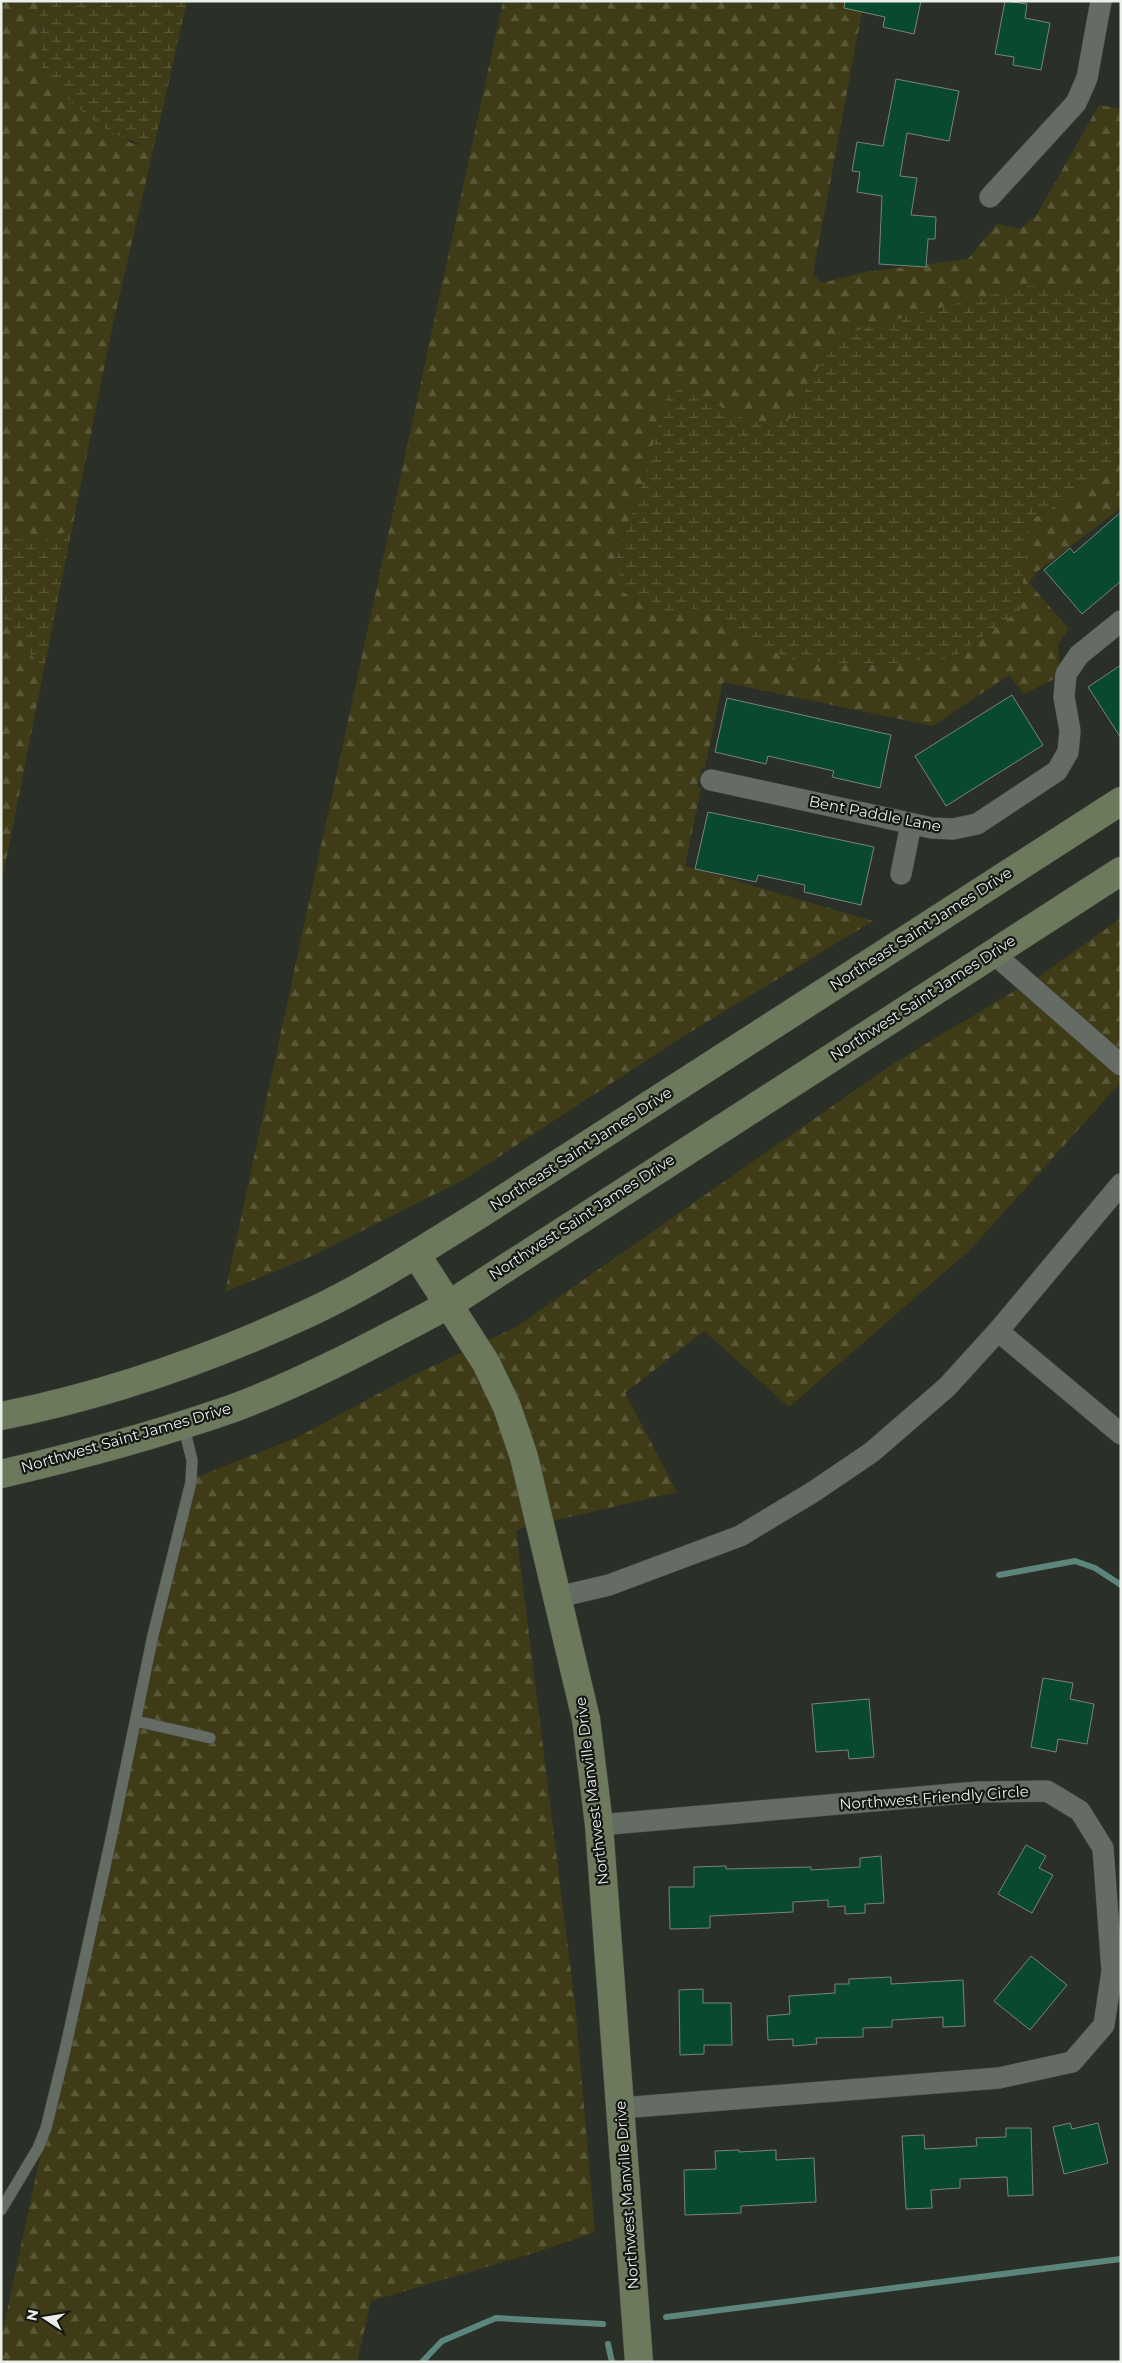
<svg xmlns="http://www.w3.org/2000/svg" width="1122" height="2363" font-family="Montserrat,sans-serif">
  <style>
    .forest { fill: url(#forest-firs) }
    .wetland { fill: url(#wetland-marsh) }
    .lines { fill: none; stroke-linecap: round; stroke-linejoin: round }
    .stream { stroke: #5c857b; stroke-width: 6 }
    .building { fill: #09492d; stroke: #79837d }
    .lane-casing { stroke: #464c45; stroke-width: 12 }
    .street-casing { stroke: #464c45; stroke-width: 22 }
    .secondary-casing { stroke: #464c45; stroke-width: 29 }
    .lane { stroke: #656c64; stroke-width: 11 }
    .street { stroke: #656c64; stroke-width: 21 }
    .secondary { stroke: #6d795d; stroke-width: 28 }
    .labels { text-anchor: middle; stroke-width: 4.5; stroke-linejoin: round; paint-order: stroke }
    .street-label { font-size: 15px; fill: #ebefea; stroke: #141713 }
  </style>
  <defs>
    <pattern id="forest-firs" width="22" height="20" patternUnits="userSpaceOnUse" patternTransform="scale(1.25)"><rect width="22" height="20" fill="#3e3b16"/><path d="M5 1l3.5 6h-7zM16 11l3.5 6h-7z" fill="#5a5838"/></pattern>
    <pattern id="wetland-marsh" width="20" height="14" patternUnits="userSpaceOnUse" patternTransform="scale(1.25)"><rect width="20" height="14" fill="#3e3b16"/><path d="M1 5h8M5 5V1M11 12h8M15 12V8" fill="none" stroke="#5a5838"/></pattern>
  </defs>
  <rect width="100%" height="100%" fill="#2a3028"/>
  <g class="forest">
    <polygon points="1,1 39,1 43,75 131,143 154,147 113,324 72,529 44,541 1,538"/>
    <polygon points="503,1 864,1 813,274 822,283 865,272 968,259 997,224 1020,229 1036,216 1099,105 1121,109 1121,290 1028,286 841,335 816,371 788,421 750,423 706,399 663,407 643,482 616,559 623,592 663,615 703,606 740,638 794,660 877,665 954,657 1020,610 1029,521 1084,489 1121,455 1121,508 1038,571 1029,583 1069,629 1058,644 1059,664 1054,679 1024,694 1009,675 933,726 723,682 705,768 702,767 697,787 701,788 685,866 873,921 679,1039 465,1179 314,1255 225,1292"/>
    <polygon points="1,618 5,619 25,643 43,674 1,886"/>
    <polygon points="1121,918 1121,1051 1037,978"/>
    <polygon points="1018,989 1121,1079 1121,1082 969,1251 789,1407 704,1331 625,1393 677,1492 552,1521 486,1341 516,1327 894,1063"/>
    <polygon points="465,1351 496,1410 513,1459 529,1526 516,1530 575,2004 595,2232 534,2253 371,2301 357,2362 1,2362 1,2339 185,1482 300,1436 407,1378"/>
  </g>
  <g class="wetland">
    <path d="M39,1H187L154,147C103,137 79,109 43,75Z"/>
    <polygon points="1028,286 1121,290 1121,455 1084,489 1029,521 1020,610 954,657 877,665 794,660 740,638 703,606 663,615 623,592 616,559 643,482 663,407 671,388 706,399 750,422 788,421 816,371 841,335 922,312"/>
    <polygon points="72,529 43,674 25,643 5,619 1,618 1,538 44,541"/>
  </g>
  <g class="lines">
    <g class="stream">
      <polyline points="999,1575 1075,1561 1095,1568 1121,1585"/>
      <polyline points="666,2317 1121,2259"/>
      <polyline points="608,2344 612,2362"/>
      <polyline points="422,2362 442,2341 496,2318 603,2324"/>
    </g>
  </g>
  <g class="building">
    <polygon points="845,1 921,1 914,34 883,27 885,17 844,8"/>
    <polygon points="1005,1 1027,4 1025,18 1050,23 1041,70 1013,65 1014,57 995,54"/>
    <polygon points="896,79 959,91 949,141 907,133 900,176 917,178 911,215 936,217 935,239 928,239 926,267 879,264 882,196 857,192 860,172 852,171 857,142 883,146"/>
    <polygon points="1121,512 1121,581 1082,614 1044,570 1070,548 1074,553"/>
    <polygon points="1121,665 1121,738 1088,687"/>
    <polygon points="1012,695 1043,745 946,806 915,756"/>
    <polygon points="727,698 891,735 880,788 832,777 834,771 768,756 766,764 715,752"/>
    <polygon points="708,812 874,847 861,905 804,892 805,885 758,875 756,882 695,869"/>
    <polygon points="1043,1678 1073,1683 1070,1699 1094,1704 1087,1744 1058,1739 1056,1752 1031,1747"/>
    <polygon points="869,1699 874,1757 849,1759 848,1750 816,1752 812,1704"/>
    <polygon points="1026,1845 1046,1856 1039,1868 1053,1875 1032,1913 998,1894"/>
    <polygon points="881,1856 884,1903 865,1904 865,1913 845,1914 845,1906 828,1907 828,1900 793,1902 793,1912 710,1916 710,1928 670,1929 669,1887 694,1887 694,1867 726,1866 726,1869 811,1867 811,1870 860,1867 860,1858"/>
    <polygon points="1031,1956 1067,1985 1030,2030 994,2001"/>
    <polygon points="891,1977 891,1984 963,1980 965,2026 943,2027 943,2017 892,2020 892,2027 863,2028 863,2037 816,2038 817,2044 793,2046 793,2039 768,2040 767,2016 790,2014 789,1996 835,1993 835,1984 849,1984 849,1979"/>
    <polygon points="703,1989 703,2003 731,2003 732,2045 704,2045 704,2054 680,2055 679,1990"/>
    <polygon points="1070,2123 1072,2129 1098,2123 1108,2163 1064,2174 1053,2127"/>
    <polygon points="1006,2128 1031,2128 1033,2195 1008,2196 1007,2177 960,2179 960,2188 931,2190 932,2208 906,2209 902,2136 924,2135 925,2149 977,2146 976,2138 1006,2137"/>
    <polygon points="739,2150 739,2152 776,2150 776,2160 814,2158 816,2202 741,2206 741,2213 685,2215 684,2170 716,2169 715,2151"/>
  </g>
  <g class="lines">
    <defs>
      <g id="lane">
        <polyline points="136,1721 210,1738"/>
        <polyline points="1,2210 38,2148 46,2128 65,2050 112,1834 153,1635 191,1482 192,1460 183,1424"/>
      </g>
      <g id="street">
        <polyline points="990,197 1076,103 1087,78 1101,1"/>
        <polyline points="711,780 932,828 953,829 977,824 1057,771 1068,752 1070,731 1064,697 1066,674 1079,655 1121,621"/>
        <polyline points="901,874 911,824"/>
        <polyline points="993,953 1121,1065"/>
        <polyline points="998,1331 1121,1434"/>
        <polyline points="558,1597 609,1585 740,1536 813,1492 872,1452 947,1387 998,1331 1121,1184"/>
        <polyline points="599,1825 977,1792 1047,1791 1080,1811 1103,1848 1112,1971 1104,2025 1072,2062 999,2078 621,2108"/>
      </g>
      <g id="secondary">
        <polyline points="416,1254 486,1363 507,1407 524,1457 586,1719 599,1825 639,2362"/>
        <path d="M1,1416C108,1395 215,1357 313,1311C370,1284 424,1249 477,1216L1121,801"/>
        <path d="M1,1474C79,1456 156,1435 231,1409C307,1381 378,1342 450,1304L1121,871"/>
      </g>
    </defs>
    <use href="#lane" class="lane-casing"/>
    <use href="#street" class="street-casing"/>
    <use href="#secondary" class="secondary-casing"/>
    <use href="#lane" class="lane"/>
    <use href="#street" class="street"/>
    <use href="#secondary" class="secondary"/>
  </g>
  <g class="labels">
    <g class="street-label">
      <text transform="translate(875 814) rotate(11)" y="5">Bent Paddle Lane</text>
      <text transform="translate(921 929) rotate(-33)" y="5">Northeast Saint James Drive</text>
      <text transform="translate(923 998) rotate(-33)" y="5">Northwest Saint James Drive</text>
      <text transform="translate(581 1149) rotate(-33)" y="5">Northeast Saint James Drive</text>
      <text transform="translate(582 1217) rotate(-33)" y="5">Northwest Saint James Drive</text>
      <text transform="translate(126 1438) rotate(-16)" y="5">Northwest Saint James Drive</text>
      <text transform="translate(592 1791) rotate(-97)" y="5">Northwest Manville Drive</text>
      <text transform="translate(934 1798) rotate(-4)" y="5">Northwest Friendly Circle</text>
      <text transform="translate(627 2195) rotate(-94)" y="5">Northwest Manville Drive</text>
    </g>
  </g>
  <rect width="1122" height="2363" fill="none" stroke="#ebefea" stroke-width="5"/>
  <g transform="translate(45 2318) rotate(282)" stroke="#141713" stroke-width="4" paint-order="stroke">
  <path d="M0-4L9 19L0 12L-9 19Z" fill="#ebefea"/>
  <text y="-8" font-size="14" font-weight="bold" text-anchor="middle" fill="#ebefea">N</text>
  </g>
</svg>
